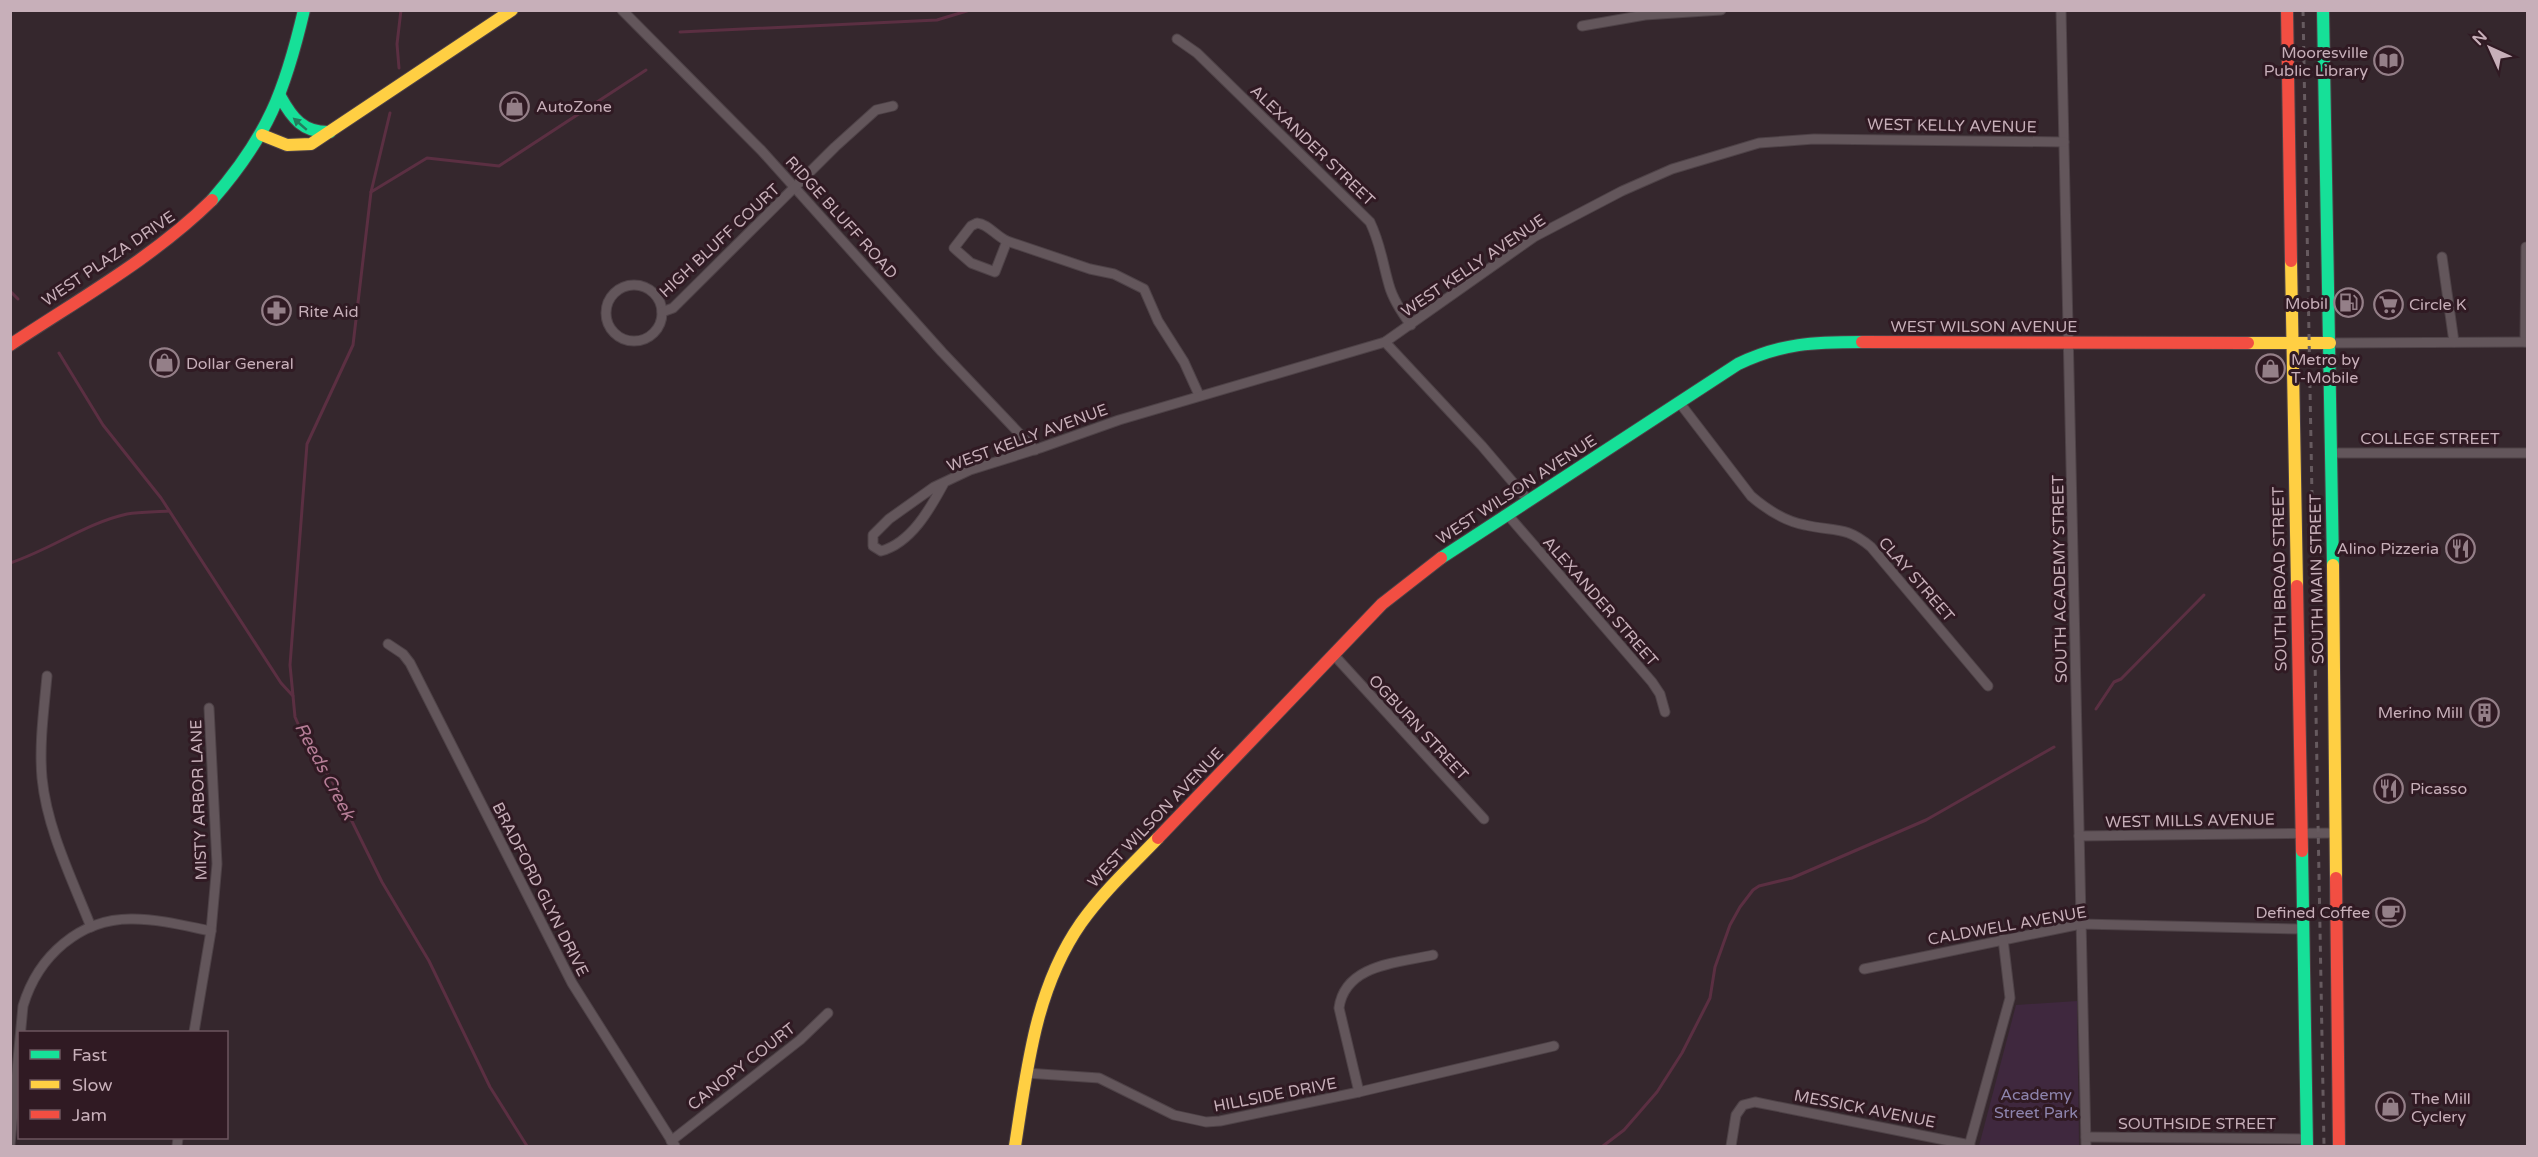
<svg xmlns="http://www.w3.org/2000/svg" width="2538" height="1157" font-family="'Varela Round',sans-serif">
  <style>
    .green { fill: #3f283e }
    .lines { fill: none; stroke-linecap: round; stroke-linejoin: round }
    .stream { stroke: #5b2f42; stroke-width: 3 }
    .street-casing { stroke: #4e4247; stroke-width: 11 }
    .fast-casing { stroke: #4e4247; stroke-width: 14 }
    .slow-casing { stroke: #4e4247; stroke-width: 14 }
    .jam-casing { stroke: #4e4247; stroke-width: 14 }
    .street { stroke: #63565b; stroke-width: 9 }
    .fast { stroke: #16e098; stroke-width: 12 }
    .slow { stroke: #ffcf43; stroke-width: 12 }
    .jam { stroke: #f24e42; stroke-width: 12 }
    .rail { stroke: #665a5f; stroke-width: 3; stroke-dasharray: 6 6; stroke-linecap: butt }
    .oneway { fill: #237d5e }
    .labels { text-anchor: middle; stroke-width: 6; stroke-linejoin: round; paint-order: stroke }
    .poi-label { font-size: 16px; fill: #c7afb9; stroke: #301a23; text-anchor: start }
    .street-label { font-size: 16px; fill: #c7afb9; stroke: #301a23 }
    .park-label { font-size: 16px; fill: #8d84ad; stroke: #301a23 }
    .water-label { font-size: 18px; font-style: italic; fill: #b57d96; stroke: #301a23 }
  </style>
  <rect width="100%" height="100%" fill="#35272d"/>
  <polygon class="green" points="2077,1001 2079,1146 1979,1146 2016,1005"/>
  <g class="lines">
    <g class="stream">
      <polyline points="680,32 937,20 970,10"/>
      <polyline points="399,68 397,44 401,10"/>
      <polyline points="371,192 427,158 499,166 646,70"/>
      <polyline points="10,291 18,299"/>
      <polyline points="59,353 103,425 161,498 281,683 293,696 295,717 303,735 332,781 382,882 429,961 490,1087 527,1146"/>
      <path d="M10,563C50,550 86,523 127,514C140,512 155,512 169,511"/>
      <polyline points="293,696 290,665 307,444 353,345 371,192 390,113"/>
      <polyline points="2096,709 2114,682 2121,679 2204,595"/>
      <polyline points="1603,1146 1624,1130 1657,1092 1682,1053 1710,998 1715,967 1730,925 1740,907 1753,890 1759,886 1792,878 1926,820 2054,747"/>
    </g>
    <defs>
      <g id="street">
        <polyline points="622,10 761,150 942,352 1035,450"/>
        <polyline points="2061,10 2086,1146"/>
        <polyline points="1582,26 1645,15 1721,10"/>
        <path d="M1177,39L1197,53L1370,222C1381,245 1382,261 1389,285C1393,300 1402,313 1411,325"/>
        <path d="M977,223C988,224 996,236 1007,241L995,272L971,263L954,248L971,226Z"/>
        <polyline points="1007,241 1090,269 1114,274 1144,289 1158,321 1184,362 1199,395"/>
        <polyline points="2442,257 2454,342"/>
        <circle cx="634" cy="313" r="28"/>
        <polyline points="662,312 673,308 835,147 876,110 893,106"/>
        <polyline points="1385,342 1482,446 1528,500"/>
        <polyline points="2525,342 2526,247"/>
        <polyline points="2330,343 2528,342"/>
        <path d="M1679,402L1751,496C1766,509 1784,521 1805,525C1835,532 1845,525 1871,547L1988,686"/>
        <polyline points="2332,453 2528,453"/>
        <path d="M944,483C930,509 911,543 881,551L873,546V535L889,519L934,487L970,470L1040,448L1119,420L1385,342L1534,237L1622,191L1672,169L1759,143L1814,139L2064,142"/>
        <polyline points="1507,514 1652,682 1660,694 1665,712"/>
        <polyline points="388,644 403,654 410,663 572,983 675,1146"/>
        <polyline points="1333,654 1484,819"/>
        <path d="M47,676C44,709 39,744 42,778C47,829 72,879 91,927"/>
        <polyline points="2079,836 2335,833"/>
        <polyline points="1864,969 2081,924 2302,929"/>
        <polyline points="194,1032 211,931 217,864 209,708"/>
        <polyline points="1026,1073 1099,1078 1174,1115 1206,1122 1220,1121 1359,1092 1554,1046"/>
        <path d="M1359,1092L1339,1008C1345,964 1398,963 1433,955"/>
        <polyline points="2086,1137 2307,1139"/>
        <polyline points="671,1141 800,1040 828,1013"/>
        <path d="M10,1145L23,1006C38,956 80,918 133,919C159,919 186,926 211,931"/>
        <polyline points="177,1146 178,1138"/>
        <polyline points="1731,1146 1736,1115 1743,1105 1755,1102 1970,1145"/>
        <polyline points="1969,1146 2010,998 2003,939"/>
      </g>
      <g id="fast">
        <polyline points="2323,10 2333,565"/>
        <path d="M280,96C292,118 303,133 330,132"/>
        <path d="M212,200C268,136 285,91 304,10"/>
        <path d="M1441,558L1738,364C1782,343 1814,342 1862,342"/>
        <polyline points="2302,851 2307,1146"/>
      </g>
      <g id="slow">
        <polyline points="262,135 287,145 311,144 512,10"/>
        <polyline points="2291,261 2297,586"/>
        <polyline points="2248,343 2330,343"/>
        <polyline points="2333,565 2336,878"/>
        <path d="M1015,1146C1027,1069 1035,989 1081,923C1103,892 1132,865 1158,838"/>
      </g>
      <g id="jam">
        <polyline points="2287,10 2291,261"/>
        <polyline points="1862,342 2248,343"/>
        <path d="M10,345C79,299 153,258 212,200"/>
        <polyline points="2297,586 2302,851"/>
        <polyline points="1158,838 1382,604 1441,558"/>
        <polyline points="2336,878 2339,1146"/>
      </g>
    </defs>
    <use href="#street" class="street-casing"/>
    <use href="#fast" class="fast-casing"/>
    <use href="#slow" class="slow-casing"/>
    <use href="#jam" class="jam-casing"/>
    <use href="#street" class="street"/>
    <use href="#fast" class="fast"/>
    <use href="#slow" class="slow"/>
    <use href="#jam" class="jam"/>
    <polyline class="rail" points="2303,10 2324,1146"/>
  </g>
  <defs><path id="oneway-solid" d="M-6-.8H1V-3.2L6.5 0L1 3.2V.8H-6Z" transform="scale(1.5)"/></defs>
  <use class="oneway" href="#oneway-solid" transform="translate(300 124) rotate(-139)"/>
  <defs>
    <symbol id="library-ring" viewBox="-11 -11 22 22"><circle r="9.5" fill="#301a23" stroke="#947f88" stroke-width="1.5"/><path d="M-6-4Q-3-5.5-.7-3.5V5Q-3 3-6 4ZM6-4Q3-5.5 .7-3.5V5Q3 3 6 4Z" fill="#947f88"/></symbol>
    <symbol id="shop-ring" viewBox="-11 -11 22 22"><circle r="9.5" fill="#301a23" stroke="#947f88" stroke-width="1.5"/><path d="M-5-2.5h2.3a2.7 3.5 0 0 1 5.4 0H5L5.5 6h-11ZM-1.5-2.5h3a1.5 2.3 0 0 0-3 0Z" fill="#947f88"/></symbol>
    <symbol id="fuel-ring" viewBox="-11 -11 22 22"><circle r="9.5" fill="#301a23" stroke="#947f88" stroke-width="1.5"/><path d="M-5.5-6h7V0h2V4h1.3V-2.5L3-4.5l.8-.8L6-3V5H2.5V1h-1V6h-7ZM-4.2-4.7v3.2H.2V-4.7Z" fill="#947f88"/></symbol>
    <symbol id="supermarket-ring" viewBox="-11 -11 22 22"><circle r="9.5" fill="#301a23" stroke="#947f88" stroke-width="1.5"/><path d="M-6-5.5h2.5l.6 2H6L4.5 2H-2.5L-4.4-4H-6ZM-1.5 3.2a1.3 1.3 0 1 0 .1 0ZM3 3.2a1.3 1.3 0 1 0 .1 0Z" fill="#947f88"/></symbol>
    <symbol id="pharmacy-ring" viewBox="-11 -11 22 22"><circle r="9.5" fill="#301a23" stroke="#947f88" stroke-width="1.5"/><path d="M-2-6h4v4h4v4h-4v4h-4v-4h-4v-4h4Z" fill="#947f88"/></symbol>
    <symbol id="restaurant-ring" viewBox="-11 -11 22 22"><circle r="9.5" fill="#301a23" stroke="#947f88" stroke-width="1.5"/><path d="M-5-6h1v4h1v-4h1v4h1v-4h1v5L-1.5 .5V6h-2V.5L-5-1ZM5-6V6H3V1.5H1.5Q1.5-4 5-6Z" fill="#947f88"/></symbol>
    <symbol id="building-ring" viewBox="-11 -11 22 22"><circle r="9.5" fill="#301a23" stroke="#947f88" stroke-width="1.5"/><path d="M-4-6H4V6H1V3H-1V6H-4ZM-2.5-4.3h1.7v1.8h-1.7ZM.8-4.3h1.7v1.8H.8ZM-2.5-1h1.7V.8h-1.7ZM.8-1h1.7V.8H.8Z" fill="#947f88"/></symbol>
    <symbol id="cafe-ring" viewBox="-11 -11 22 22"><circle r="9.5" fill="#301a23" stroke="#947f88" stroke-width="1.5"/><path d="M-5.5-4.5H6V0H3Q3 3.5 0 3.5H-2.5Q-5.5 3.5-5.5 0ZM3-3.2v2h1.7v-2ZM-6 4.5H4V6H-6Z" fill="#947f88"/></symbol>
  </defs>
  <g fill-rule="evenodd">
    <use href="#library-ring" x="2372" y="44" width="33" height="33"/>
    <use href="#shop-ring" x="498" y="90" width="33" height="33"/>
    <use href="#fuel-ring" x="2332" y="286" width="33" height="33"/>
    <use href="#supermarket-ring" x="2372" y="288" width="33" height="33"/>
    <use href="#pharmacy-ring" x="260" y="294" width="33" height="33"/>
    <use href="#shop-ring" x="148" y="346" width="33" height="33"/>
    <use href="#shop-ring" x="2254" y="352" width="33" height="33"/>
    <use href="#restaurant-ring" x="2444" y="532" width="33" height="33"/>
    <use href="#building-ring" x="2468" y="696" width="33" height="33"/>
    <use href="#restaurant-ring" x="2372" y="772" width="33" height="33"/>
    <use href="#cafe-ring" x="2374" y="896" width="33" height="33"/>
    <use href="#shop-ring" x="2374" y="1090" width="33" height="33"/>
  </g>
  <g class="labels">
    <g class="poi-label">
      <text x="2368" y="58" text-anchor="end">Mooresville<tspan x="2368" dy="18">Public Library</tspan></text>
      <text x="536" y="112">AutoZone</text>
      <text x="2328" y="309" text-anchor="end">Mobil</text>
      <text x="2409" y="310">Circle K</text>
      <text x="298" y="317">Rite Aid</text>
      <text x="2291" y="365">Metro by<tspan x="2291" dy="18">T-Mobile</tspan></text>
      <text x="186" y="369">Dollar General</text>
      <text x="2439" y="554" text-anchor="end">Alino Pizzeria</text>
      <text x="2463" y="718" text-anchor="end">Merino Mill</text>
      <text x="2410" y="794">Picasso</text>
      <text x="2370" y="918" text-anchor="end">Defined Coffee</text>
      <text x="2411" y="1104">The Mill<tspan x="2411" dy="18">Cyclery</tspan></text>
    </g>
    <g class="street-label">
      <text transform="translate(1952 125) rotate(1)" y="6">WEST KELLY AVENUE</text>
      <text transform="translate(1313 145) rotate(44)" y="6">ALEXANDER STREET</text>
      <text transform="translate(842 217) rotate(48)" y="6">RIDGE BLUFF ROAD</text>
      <text transform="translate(719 240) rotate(-43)" y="6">HIGH BLUFF COURT</text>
      <text transform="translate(108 258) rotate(-34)" y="6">WEST PLAZA DRIVE</text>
      <text transform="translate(1473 265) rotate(-34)" y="6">WEST KELLY AVENUE</text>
      <text x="1984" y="332">WEST WILSON AVENUE</text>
      <text transform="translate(1027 437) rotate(-20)" y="6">WEST KELLY AVENUE</text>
      <text x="2430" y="444">COLLEGE STREET</text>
      <text transform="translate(1516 489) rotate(-33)" y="6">WEST WILSON AVENUE</text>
      <text transform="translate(1917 579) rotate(49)" y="6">CLAY STREET</text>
      <text transform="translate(2059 579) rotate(-91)" y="6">SOUTH ACADEMY STREET</text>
      <text transform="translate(2279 579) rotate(-91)" y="6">SOUTH BROAD STREET</text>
      <text transform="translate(2316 579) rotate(-91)" y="6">SOUTH MAIN STREET</text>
      <text transform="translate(1601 601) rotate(49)" y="6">ALEXANDER STREET</text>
      <text transform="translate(1419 727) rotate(47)" y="6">OGBURN STREET</text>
      <text transform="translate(198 800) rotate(-92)" y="6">MISTY ARBOR LANE</text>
      <text transform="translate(1155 817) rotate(-46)" y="6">WEST WILSON AVENUE</text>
      <text transform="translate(2190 820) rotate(-1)" y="6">WEST MILLS AVENUE</text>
      <text transform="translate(541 889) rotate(63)" y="6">BRADFORD GLYN DRIVE</text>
      <text transform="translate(2007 925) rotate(-10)" y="6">CALDWELL AVENUE</text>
      <text transform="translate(741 1066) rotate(-38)" y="6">CANOPY COURT</text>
      <text transform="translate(1275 1094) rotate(-11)" y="6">HILLSIDE DRIVE</text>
      <text transform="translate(1865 1108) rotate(11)" y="6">MESSICK AVENUE</text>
      <text x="2197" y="1129">SOUTHSIDE STREET</text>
    </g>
    <g class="park-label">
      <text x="2036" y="1100">Academy<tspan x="2036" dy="18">Street Park</tspan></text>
    </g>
    <g class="water-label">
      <text transform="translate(325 771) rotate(62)" y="6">Reeds Creek</text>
    </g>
  </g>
  <rect width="2538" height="1157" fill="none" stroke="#c7afb9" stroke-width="24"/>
  <rect x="18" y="1031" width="210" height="108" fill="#301a23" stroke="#6c565f" stroke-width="1.5"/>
  <rect x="30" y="1050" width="30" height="9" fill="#16e098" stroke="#6c565f" stroke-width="1.5"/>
  <text x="72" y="1061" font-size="18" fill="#c7afb9">Fast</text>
  <rect x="30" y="1080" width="30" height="9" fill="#ffcf43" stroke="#6c565f" stroke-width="1.5"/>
  <text x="72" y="1091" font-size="18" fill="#c7afb9">Slow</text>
  <rect x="30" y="1110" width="30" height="9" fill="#f24e42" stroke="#6c565f" stroke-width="1.5"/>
  <text x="72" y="1121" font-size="18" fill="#c7afb9">Jam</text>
  <g transform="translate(2490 48) rotate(315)" stroke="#301a23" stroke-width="4.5" paint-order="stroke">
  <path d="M0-4.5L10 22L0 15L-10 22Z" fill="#c7afb9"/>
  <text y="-9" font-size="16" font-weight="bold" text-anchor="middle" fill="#c7afb9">N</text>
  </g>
</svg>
